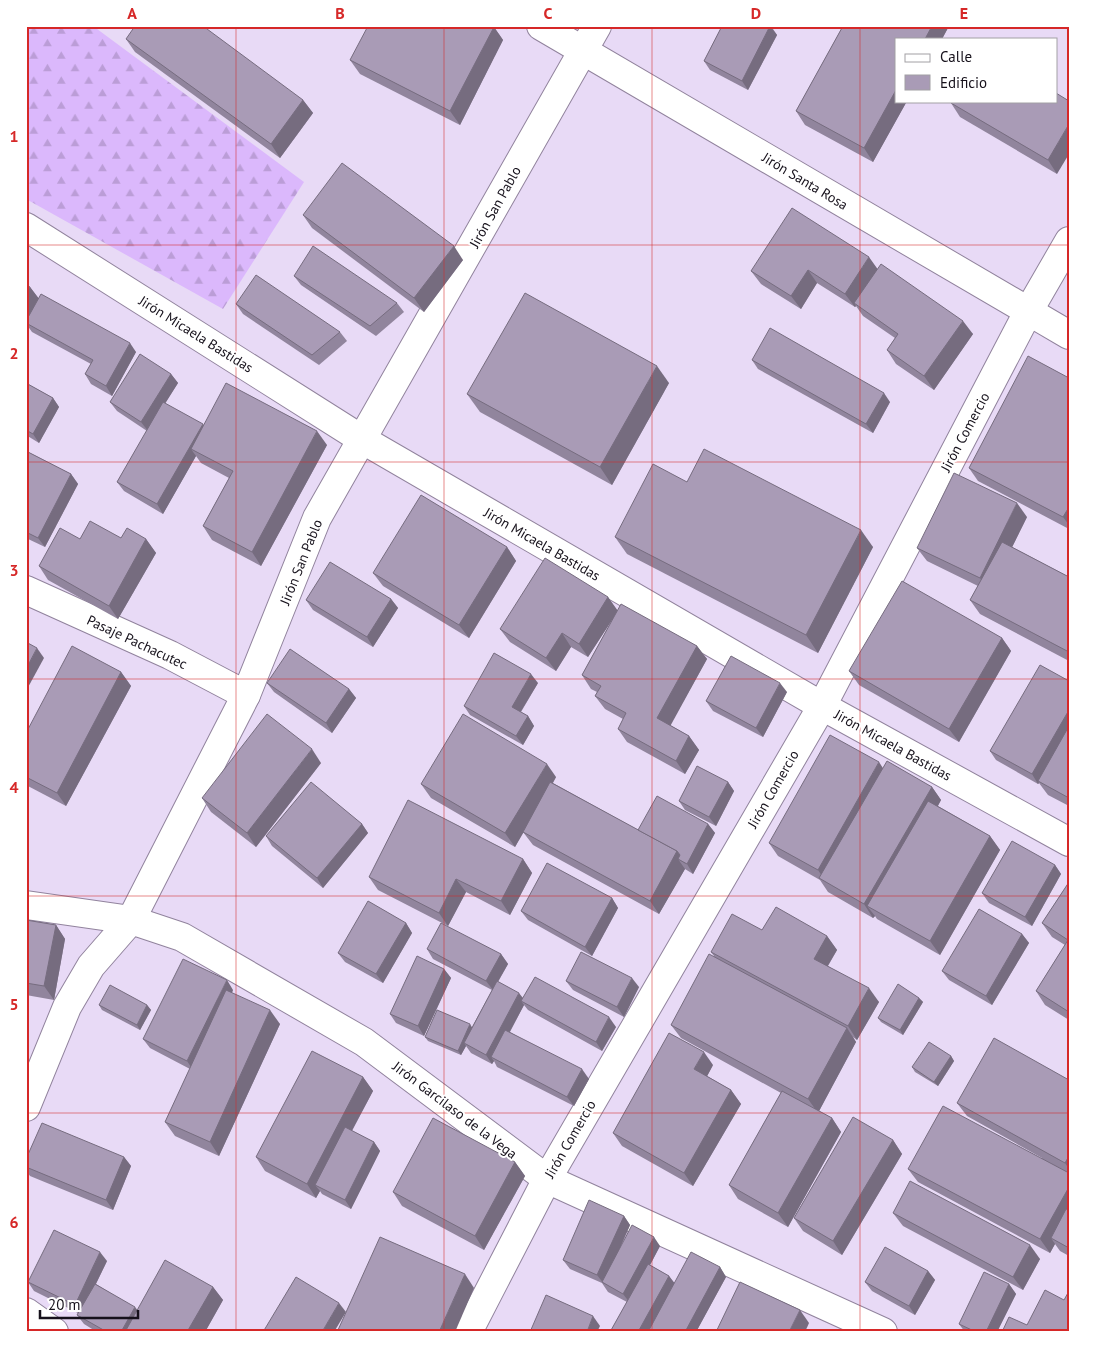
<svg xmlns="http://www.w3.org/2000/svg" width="1095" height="1358" font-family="'PT Sans',sans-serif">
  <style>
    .forest { fill: url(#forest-firs) }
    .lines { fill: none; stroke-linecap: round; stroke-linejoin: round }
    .street-casing { stroke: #91839d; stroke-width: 30 }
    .street { stroke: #fff; stroke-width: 28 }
    .wall { fill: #91859d }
    .shaded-wall { fill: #766c7f }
    .building { fill: #a99bb6; stroke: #766c7f }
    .grid { fill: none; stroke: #d62828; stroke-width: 1; stroke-opacity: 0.55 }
    .labels { text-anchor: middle; stroke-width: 4; stroke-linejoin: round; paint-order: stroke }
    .street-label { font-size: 14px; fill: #16111b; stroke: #fff }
    .neatline { fill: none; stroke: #d62828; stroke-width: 2 }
    .grid-label { font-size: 16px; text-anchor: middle; font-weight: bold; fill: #d62828 }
  </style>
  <defs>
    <pattern id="forest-firs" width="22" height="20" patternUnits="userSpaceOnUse" patternTransform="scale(1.25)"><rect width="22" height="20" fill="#dbb8fc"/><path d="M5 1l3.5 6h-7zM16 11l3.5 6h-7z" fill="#bb9dd7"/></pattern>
  </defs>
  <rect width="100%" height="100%" fill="#e8daf6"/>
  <polygon class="forest" points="31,26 93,26 304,182 223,309 26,199 26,34"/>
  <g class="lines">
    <defs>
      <g id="street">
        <polyline points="541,26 1069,335"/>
        <polyline points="26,227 363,440 822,706 1069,842"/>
        <polyline points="26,590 170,655 246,695"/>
        <polyline points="26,905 131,920 182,937 364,1042 547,1179 883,1332"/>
        <polyline points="26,1107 67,1007 91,966 131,920 246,695 317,518 597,26"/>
        <polyline points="26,1312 54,1332"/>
        <polyline points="468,1332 547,1179 822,706 1028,312 1069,241"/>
      </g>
    </defs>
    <use href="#street" class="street-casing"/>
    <use href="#street" class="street"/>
  </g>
  <g class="wall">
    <polygon points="722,26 771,26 777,35 748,90 710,70 704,61"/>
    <polygon points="843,26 949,26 942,39 896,39 896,101 907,101 873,162 805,125 796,111"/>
    <polygon points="494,27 503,40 460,125 360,74 350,60"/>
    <polygon points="126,39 303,100 313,113 280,158 135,52"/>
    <polygon points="1056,101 1057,174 960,117 951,103"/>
    <polygon points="303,215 463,260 424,312 312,228"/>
    <polygon points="877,269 973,334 934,390 896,364 887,350 895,338 863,316 856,306 855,307 817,283 801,309 761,284 751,271"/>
    <polygon points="294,276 397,303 404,312 376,336 301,285"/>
    <polygon points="26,285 30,287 38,298 136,352 112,396 91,384 85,374 91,364 32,332 27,325 26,326"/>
    <polygon points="236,304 340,332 347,341 319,365 243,314"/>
    <polygon points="752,360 890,402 873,433 758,369"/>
    <polygon points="171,374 178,383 165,403 203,426 327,445 261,566 212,540 203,526 229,478 201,463 196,456 163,514 124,491 117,482 147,431 117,411 110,402"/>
    <polygon points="1069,378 1069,529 978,481 969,468"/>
    <polygon points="26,383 53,398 59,407 39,443 26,435"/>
    <polygon points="669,383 612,485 480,412 467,394"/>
    <polygon points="26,451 71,474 78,484 45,547 26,538"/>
    <polygon points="687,482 873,547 818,653 627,554 615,537"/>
    <polygon points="1027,517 1012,547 1069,577 1069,661 980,614 970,600 978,586 927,561 917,548"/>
    <polygon points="121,538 146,539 156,553 118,619 48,580 39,566"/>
    <polygon points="507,547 516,561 469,638 383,586 373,573"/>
    <polygon points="608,597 617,611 697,646 707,659 670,725 689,736 699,750 685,774 627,742 618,729 623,719 605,709 595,696 597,692 591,689 582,675 616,613 588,657 571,647 556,671 510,642 500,629"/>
    <polygon points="391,599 398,608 373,647 313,610 306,600"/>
    <polygon points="1002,638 1011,651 959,742 859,685 849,671"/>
    <polygon points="121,672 131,686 66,806 26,785 26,733"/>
    <polygon points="1069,681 1069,806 1048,795 1039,783 1038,784 996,760 990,751"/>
    <polygon points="267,683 349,689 356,698 332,733 274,692"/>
    <polygon points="538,683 521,712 528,716 534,726 523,745 470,715 464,706"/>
    <polygon points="787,692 763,737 713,711 706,701"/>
    <polygon points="321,763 256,847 211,812 202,798"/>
    <polygon points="883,768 932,787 941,800 938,806 990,836 1000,850 940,955 877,919 875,916 873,918 828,892 820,880 778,856 769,843"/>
    <polygon points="556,777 553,783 638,830 708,824 715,833 693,874 685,869 659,914 533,845 523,832 515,847 431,798 421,784"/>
    <polygon points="728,782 734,791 716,826 685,810 679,801"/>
    <polygon points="362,824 368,833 323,888 272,846 266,836"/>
    <polygon points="523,859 532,873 510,915 466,892 448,926 378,890 369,877"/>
    <polygon points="1055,865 1061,874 1032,926 989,903 982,893"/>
    <polygon points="1069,882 1069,1020 1045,1005 1036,991 1065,945 1052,937 1042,923"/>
    <polygon points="612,898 618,908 592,956 528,920 521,911"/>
    <polygon points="26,920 56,925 65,939 54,1000 26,995"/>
    <polygon points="406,923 412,933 383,983 345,962 338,953"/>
    <polygon points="762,930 827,936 837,950 828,966 879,1002 857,1040 853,1037 856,1042 819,1111 832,1118 841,1132 788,1227 738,1199 729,1185 781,1093 681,1038 671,1025 714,956 711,952"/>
    <polygon points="1022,934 1029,943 992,1005 949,980 942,971"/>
    <polygon points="427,949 501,954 508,964 498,982 523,998 616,1027 602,1051 528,1010 524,1005 510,1032 589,1079 574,1106 497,1067 494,1061 492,1064 471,1053 466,1046 461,1055 428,1041 425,1037 472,1027 492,990 433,959"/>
    <polygon points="444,969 451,978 424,1036 396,1023 390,1014"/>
    <polygon points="566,981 639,987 624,1017 573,990"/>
    <polygon points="233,990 232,993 280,1024 219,1156 175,1136 165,1122 190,1069 150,1048 143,1039"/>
    <polygon points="919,998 923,1002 903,1035 881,1022 878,1018"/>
    <polygon points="99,1005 147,1005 151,1010 140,1030 102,1010"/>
    <polygon points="951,1056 954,1061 938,1086 915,1072 912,1067"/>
    <polygon points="713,1065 707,1076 731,1090 741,1104 693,1186 622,1146 613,1133"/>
    <polygon points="363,1077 373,1091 352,1131 374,1142 380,1151 351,1209 322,1194 320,1191 316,1198 265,1171 256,1157"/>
    <polygon points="1069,1080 1069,1256 1060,1251 1055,1244 1050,1253 918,1182 908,1169 1042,1158 967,1116 957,1103"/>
    <polygon points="893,1140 902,1154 842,1255 803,1231 794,1218"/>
    <polygon points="124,1157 131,1166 113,1210 30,1176 26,1170 26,1159"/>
    <polygon points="515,1162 525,1176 484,1250 402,1206 393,1192"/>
    <polygon points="893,1213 1040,1259 1023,1290 903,1226"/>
    <polygon points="624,1216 630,1225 621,1246 660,1246 650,1265 669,1276 674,1283 720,1267 726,1277 696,1332 610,1332 627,1302 608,1292 602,1283 570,1269 563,1260"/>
    <polygon points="107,1261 96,1284 137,1310 213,1287 223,1300 205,1332 97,1332 84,1324 77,1315 78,1313 34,1291 28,1282"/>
    <polygon points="928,1271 935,1280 915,1315 872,1291 865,1282"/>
    <polygon points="1009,1284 1016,1294 997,1332 965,1332 959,1324"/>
  </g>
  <g class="shaded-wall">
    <polygon points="770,26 777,35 748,90 742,81"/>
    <polygon points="932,26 949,26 942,39 925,39"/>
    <polygon points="494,27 503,40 460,125 450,111"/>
    <polygon points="896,90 896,101 907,101 873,162 864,148"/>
    <polygon points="303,100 313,113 280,158 271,144"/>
    <polygon points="1069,124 1069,154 1057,174 1048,160"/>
    <polygon points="454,246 463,260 424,312 414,298"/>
    <polygon points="869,257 879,271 854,303 856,306 855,307 845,294"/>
    <polygon points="808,270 817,283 801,309 791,296"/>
    <polygon points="30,287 40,300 26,323 26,294"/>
    <polygon points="963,321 973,334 934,390 924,376"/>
    <polygon points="130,343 136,352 112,396 106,386"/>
    <polygon points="657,366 669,383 612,485 600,467"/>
    <polygon points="171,374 178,383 148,431 141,422"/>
    <polygon points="884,393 890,402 873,433 866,424"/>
    <polygon points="53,398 59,407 39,443 33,434"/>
    <polygon points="203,424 209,434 191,449 196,456 163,514 157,504"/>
    <polygon points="317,431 327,445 261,566 252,552"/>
    <polygon points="71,474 78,484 45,547 38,538"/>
    <polygon points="1017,503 1027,517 990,592 980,578"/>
    <polygon points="1069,507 1069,525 1063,517"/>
    <polygon points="861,530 873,547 818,653 806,635"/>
    <polygon points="146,539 156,553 118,619 109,606"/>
    <polygon points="507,547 516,561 469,638 459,625"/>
    <polygon points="608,597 618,611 588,657 579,644"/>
    <polygon points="391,599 398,608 373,647 367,637"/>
    <polygon points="562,633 571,647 556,671 546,658"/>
    <polygon points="1002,638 1011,651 959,742 949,729"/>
    <polygon points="697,646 707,659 667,732 657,718"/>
    <polygon points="37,648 44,658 26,691 26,669"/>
    <polygon points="121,672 131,686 66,806 57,793"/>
    <polygon points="531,674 538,683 518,716 512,707"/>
    <polygon points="780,683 787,692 763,737 756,728"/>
    <polygon points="349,689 356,698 332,733 326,723"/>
    <polygon points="1069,710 1069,731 1038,781 1039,783 1038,784 1032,774"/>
    <polygon points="528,716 534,726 523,745 516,736"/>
    <polygon points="689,736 699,750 685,774 676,761"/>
    <polygon points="312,749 321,763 256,847 247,833"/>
    <polygon points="879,762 888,776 826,882 818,870"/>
    <polygon points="547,764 556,777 515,847 505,833"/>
    <polygon points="728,782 734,791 716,826 709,817"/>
    <polygon points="932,787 941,800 877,911 867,906 875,916 873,918 864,904"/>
    <polygon points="362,824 368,833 323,888 317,878"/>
    <polygon points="708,824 715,833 693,874 687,864"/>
    <polygon points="990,836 1000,850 940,955 930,941"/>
    <polygon points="677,851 686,864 678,859 685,869 659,914 650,901"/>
    <polygon points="523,859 532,873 510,915 501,901"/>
    <polygon points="1055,865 1061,874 1032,926 1025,917"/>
    <polygon points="456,879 466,892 448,926 439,913"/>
    <polygon points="612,898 618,908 592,956 585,947"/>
    <polygon points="406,923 412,933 383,983 376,974"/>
    <polygon points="56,925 65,939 54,1000 44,986"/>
    <polygon points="1022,934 1029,943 992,1005 986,996"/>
    <polygon points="827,936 837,950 824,972 814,959"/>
    <polygon points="501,954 508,964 493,990 486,981"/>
    <polygon points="444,969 451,978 424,1036 418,1026"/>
    <polygon points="632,978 639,987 624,1017 617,1007"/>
    <polygon points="227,980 233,990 193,1070 187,1061"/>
    <polygon points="869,988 879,1002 857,1040 848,1026"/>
    <polygon points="519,993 526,1002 521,1001 524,1005 495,1059 491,1057 494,1061 492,1064 486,1055"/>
    <polygon points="919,998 923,1002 903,1035 900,1030"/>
    <polygon points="147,1005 151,1010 140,1030 137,1025"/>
    <polygon points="270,1010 280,1024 219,1156 210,1142"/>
    <polygon points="609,1017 616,1027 602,1051 596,1042"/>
    <polygon points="470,1024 473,1029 464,1043 466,1046 461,1055 458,1051"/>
    <polygon points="847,1028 856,1042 818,1113 808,1099"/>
    <polygon points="704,1052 713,1065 704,1082 694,1069"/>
    <polygon points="951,1056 954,1061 938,1086 934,1082"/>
    <polygon points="582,1069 589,1079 574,1106 567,1097"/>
    <polygon points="363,1077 373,1091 321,1188 315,1185 320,1191 316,1198 307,1184"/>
    <polygon points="731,1090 741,1104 693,1186 684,1173"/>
    <polygon points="832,1118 841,1132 788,1227 778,1213"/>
    <polygon points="893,1140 902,1154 842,1255 833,1241"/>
    <polygon points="374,1142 380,1151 351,1209 345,1200"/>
    <polygon points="1069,1156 1069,1169 1065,1163"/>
    <polygon points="124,1157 131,1166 113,1210 106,1200"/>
    <polygon points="515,1162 525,1176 484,1250 475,1236"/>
    <polygon points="1069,1187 1069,1218 1051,1238 1055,1244 1050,1253 1040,1239"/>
    <polygon points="624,1216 630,1225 604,1284 597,1275"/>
    <polygon points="654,1237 660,1246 630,1303 623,1294"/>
    <polygon points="1030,1245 1040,1259 1023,1290 1013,1277"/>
    <polygon points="100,1252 107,1261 81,1314 75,1305"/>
    <polygon points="720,1267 726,1277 696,1332 685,1332"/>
    <polygon points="928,1271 935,1280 915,1315 909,1306"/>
    <polygon points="465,1274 474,1288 455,1332 439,1332"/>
    <polygon points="669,1276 676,1285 650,1332 638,1332"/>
    <polygon points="1009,1284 1016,1294 997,1332 986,1332"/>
    <polygon points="213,1287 223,1300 205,1332 187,1332"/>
    <polygon points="339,1303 346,1312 334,1332 322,1332"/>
    <polygon points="135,1307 142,1316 133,1332 121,1332"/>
    <polygon points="800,1310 809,1323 805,1332 789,1332"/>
    <polygon points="593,1316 600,1326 597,1332 587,1332"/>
  </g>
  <g class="building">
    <polygon points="135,26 203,26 303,100 271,144 126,39"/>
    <polygon points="368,26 493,26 494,27 450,111 350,60"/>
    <polygon points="722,26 770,26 742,81 704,61"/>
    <polygon points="843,26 932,26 925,39 896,39 896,90 864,148 796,111"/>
    <polygon points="1056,93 1069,101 1069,124 1048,160 951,103 952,101 1056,101"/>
    <polygon points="342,163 454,246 414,298 303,215"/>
    <polygon points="792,208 869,257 845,294 808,270 791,296 751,271"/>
    <polygon points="313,246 397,303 370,326 294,276"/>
    <polygon points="881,264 963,321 924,376 887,350 898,334 854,303"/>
    <polygon points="256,275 340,332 312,355 236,304"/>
    <polygon points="26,285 30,287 26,294"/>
    <polygon points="525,293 657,366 600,467 467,394"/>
    <polygon points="41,294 130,343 106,386 85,374 93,360 26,323 26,321"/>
    <polygon points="770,328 884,393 866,424 752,360"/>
    <polygon points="140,354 171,374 141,422 110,402"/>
    <polygon points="1028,356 1069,378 1069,507 1063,517 969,468"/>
    <polygon points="26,383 53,398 33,434 26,430"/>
    <polygon points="226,383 317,431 252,552 203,526 233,471 191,449"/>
    <polygon points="163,402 203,424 157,504 117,482"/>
    <polygon points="704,449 861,530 806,635 615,537 653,464 687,482"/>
    <polygon points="26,451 71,474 38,538 26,532"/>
    <polygon points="954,473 1017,503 980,578 917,548"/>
    <polygon points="421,495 507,547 459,625 373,573"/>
    <polygon points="90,521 121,538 127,528 146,539 109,606 39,566 60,528 80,539"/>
    <polygon points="1002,542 1069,577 1069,652 970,600"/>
    <polygon points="545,558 608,597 579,644 562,633 546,658 500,629"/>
    <polygon points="330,562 391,599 367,637 306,600"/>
    <polygon points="902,581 1002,638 949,729 849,671"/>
    <polygon points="621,604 697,646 657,718 689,736 676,761 618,729 626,713 595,696 601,686 582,675"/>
    <polygon points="26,642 37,648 26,669"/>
    <polygon points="72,646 121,672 57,793 26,777 26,733"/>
    <polygon points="290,649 349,689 326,723 267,683"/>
    <polygon points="494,653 531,674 512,707 528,716 516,736 464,706"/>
    <polygon points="731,656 780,683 756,728 706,701"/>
    <polygon points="1040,665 1069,681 1069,710 1032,774 990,751"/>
    <polygon points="267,714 312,749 247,833 202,798"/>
    <polygon points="463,714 547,764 505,833 421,784"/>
    <polygon points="1069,726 1069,798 1038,781"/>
    <polygon points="830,735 879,762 818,870 769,843"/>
    <polygon points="887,761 932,787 864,904 819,878"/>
    <polygon points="697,766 728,782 709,817 679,801"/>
    <polygon points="311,782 362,824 317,878 266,836"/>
    <polygon points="550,782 677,851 650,901 523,832"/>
    <polygon points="657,796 708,824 687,864 678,859 680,855 677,851 638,830"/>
    <polygon points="408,800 523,859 501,901 456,879 439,913 369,877"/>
    <polygon points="928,801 990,836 930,941 867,906"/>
    <polygon points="1012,841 1055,865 1025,917 982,893"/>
    <polygon points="547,863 612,898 585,947 521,911"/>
    <polygon points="1069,882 1069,1012 1036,991 1068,940 1042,923"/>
    <polygon points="368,901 406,923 376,974 338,953"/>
    <polygon points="776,907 827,936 814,959 869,988 848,1026 711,952 732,914 762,930"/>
    <polygon points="979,909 1022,934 986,996 942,971"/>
    <polygon points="26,920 56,925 44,986 26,983"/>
    <polygon points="441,923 501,954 486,981 427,949"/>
    <polygon points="581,952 632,978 617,1007 566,981"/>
    <polygon points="709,954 847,1028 808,1099 671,1025"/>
    <polygon points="417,956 444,969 418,1026 390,1014"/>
    <polygon points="183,959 227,980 187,1061 143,1039"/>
    <polygon points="535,977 609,1017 596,1042 521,1001"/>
    <polygon points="497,981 519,993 486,1055 464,1043"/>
    <polygon points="898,984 919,998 900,1030 878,1018"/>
    <polygon points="110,985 147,1005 137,1025 99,1005"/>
    <polygon points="226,990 270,1010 210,1142 165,1122"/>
    <polygon points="437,1010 470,1024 458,1051 425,1037"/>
    <polygon points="505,1030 582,1069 567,1097 491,1057"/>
    <polygon points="669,1033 704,1052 694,1069 731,1090 684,1173 613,1133"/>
    <polygon points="994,1038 1069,1080 1069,1156 1065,1163 957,1103"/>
    <polygon points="929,1042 951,1056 934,1082 912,1067"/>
    <polygon points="312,1051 363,1077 307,1184 256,1157"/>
    <polygon points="782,1091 832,1118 778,1213 729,1185"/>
    <polygon points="943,1106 1069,1173 1069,1187 1040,1239 908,1169"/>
    <polygon points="853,1117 893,1140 833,1241 794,1218"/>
    <polygon points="433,1118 515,1162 475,1236 393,1192"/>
    <polygon points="42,1123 124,1157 106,1200 26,1167 26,1159"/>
    <polygon points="345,1127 374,1142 345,1200 315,1185"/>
    <polygon points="910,1181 1030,1245 1013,1277 893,1213"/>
    <polygon points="589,1200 624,1216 597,1275 563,1260"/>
    <polygon points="1066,1209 1069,1210 1069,1248 1051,1238"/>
    <polygon points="632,1225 654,1237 623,1294 602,1282"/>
    <polygon points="54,1230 100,1252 75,1305 28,1282"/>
    <polygon points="380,1237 465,1274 439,1332 341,1332 338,1330"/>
    <polygon points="885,1247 928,1271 909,1306 865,1282"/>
    <polygon points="691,1252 720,1267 685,1332 648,1332"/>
    <polygon points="165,1260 213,1287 187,1332 125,1332"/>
    <polygon points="648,1264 669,1276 638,1332 610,1332"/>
    <polygon points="984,1272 1009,1284 986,1332 976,1332 959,1324"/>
    <polygon points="296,1277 339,1303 322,1332 263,1332"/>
    <polygon points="740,1282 800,1310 789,1332 716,1332"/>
    <polygon points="95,1284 135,1307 121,1332 107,1332 77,1315"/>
    <polygon points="1045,1290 1064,1300 1069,1291 1069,1332 1002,1332 1009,1317 1027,1325"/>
    <polygon points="546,1295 593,1316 587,1332 530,1332"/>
  </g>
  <path class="grid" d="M236,26V1332M444,26V1332M652,26V1332M860,26V1332M26,245H1069M26,462H1069M26,679H1069M26,896H1069M26,1113H1069"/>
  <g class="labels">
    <g class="street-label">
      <text transform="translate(805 181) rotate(31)" y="5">Jirón Santa Rosa</text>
      <text transform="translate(495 207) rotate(-61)" y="5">Jirón San Pablo</text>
      <text transform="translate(196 334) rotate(32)" y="5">Jirón Micaela Bastidas</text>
      <text transform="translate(965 432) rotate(-62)" y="5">Jirón Comercio</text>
      <text transform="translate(542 544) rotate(30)" y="5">Jirón Micaela Bastidas</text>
      <text transform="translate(301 562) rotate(-68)" y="5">Jirón San Pablo</text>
      <text transform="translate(137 642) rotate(25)" y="5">Pasaje Pachacutec</text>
      <text transform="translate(893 745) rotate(29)" y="5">Jirón Micaela Bastidas</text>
      <text transform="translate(773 789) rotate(-60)" y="5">Jirón Comercio</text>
      <text transform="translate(455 1110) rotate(37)" y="5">Jirón Garcilaso de la Vega</text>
      <text transform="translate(570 1139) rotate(-60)" y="5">Jirón Comercio</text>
    </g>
  </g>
  <rect width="1095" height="1358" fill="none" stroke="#ffffff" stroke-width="55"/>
  <rect x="895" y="38" width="162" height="65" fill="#ffffff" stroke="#a2a0a4"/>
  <rect x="905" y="54" width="25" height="8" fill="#ffffff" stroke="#a2a0a4"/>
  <text x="940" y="62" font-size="15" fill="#16111b">Calle</text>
  <rect x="905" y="75" width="25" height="15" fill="#a99bb6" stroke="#a2a0a4"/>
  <text x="940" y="88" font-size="15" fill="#16111b">Edificio</text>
  <path d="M40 1310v8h98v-8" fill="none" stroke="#16111b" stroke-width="2.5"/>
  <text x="48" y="1310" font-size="15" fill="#16111b" stroke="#ffffff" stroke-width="4" paint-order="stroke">20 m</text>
  <rect x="28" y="28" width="1040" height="1302" class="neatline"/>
  <g class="grid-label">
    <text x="132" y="19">A</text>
    <text x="340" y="19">B</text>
    <text x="548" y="19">C</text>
    <text x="756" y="19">D</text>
    <text x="964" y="19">E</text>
    <text x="14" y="142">1</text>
    <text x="14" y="359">2</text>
    <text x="14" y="576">3</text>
    <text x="14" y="793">4</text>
    <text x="14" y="1010">5</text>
    <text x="14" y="1228">6</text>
  </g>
</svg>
